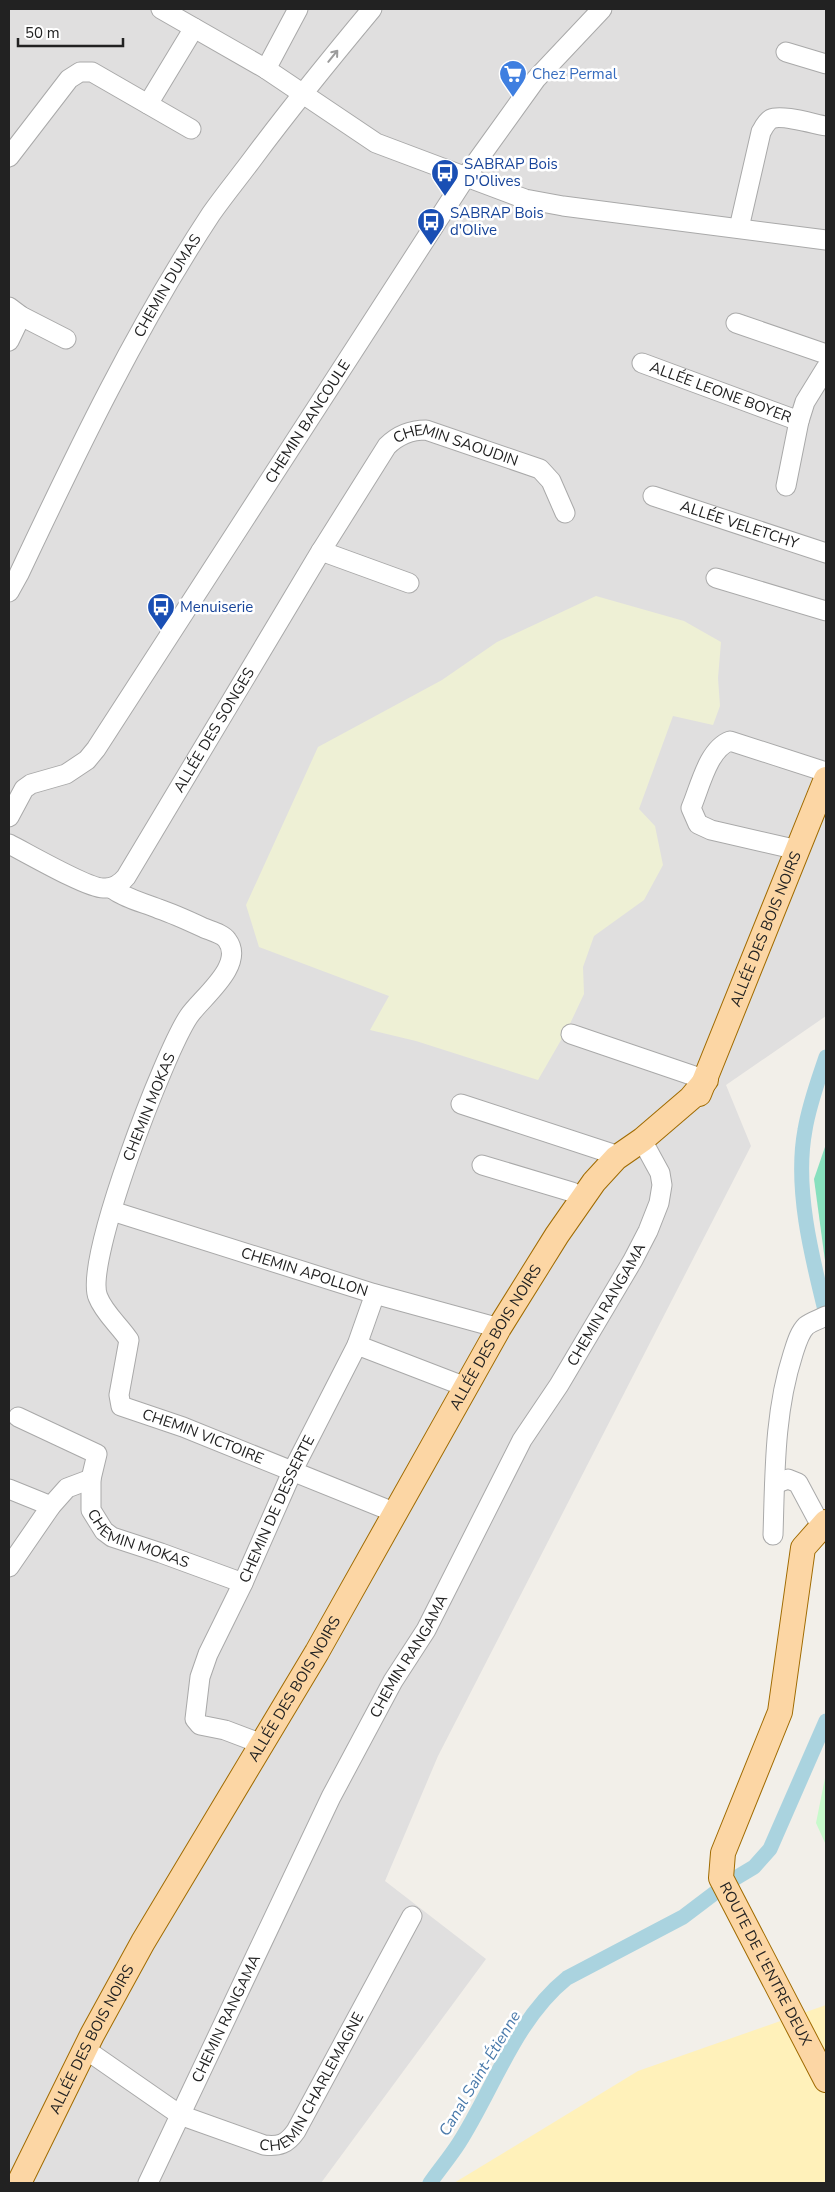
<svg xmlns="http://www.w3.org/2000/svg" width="835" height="2192" font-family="'Nunito Sans',sans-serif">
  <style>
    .residential { fill: #e0dfdf }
    .farmland { fill: #eef0d5 }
    .sand { fill: #fff1ba }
    .park { fill: #c8facc }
    .pitch { fill: #88e0be }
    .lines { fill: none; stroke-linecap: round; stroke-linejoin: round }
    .canal { stroke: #aad3df; stroke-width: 15 }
    .minor-casing { stroke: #a9a9a9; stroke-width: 21 }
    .major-casing { stroke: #a06b00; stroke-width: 26 }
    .minor { stroke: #fff; stroke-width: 19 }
    .major { stroke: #fcd6a4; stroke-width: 24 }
    .oneway { stroke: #9c9c9c }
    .labels { text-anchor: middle; stroke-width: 5; stroke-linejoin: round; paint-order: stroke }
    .shop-label { font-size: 15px; fill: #366cbe; stroke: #fff; text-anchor: start }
    .transit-label { font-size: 15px; fill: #164399; stroke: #fff; text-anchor: start }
    .street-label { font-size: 15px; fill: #222; stroke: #fff }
    .water-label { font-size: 16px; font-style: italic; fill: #4a7aab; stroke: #fff }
  </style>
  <rect width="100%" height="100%" fill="#f2efe9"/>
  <polygon class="residential" points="9,9 826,9 826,1016 726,1085 751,1146 438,1756 385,1881 486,1959 321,2183 9,2183"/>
  <polygon class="farmland" points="596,596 684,621 721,642 718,678 720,706 713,725 673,716 639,809 655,826 663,865 644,900 594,936 583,967 584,994 568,1028 538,1080 416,1041 370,1030 389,996 259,947 246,905 318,747 442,680 497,642"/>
  <polygon class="sand" points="826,2005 826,2183 454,2183 638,2071"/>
  <polygon class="park" points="826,1773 826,1845 816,1823"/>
  <polygon class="pitch" points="826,1144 826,1268 814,1179"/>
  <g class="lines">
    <g class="canal">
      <path d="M826,1057C818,1081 809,1105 805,1130C794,1188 812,1258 826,1314"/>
      <polyline points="734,1879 754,1867 770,1849 826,1721"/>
      <path d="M430,2183C439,2170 450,2157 459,2143C494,2088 515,2020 567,1978L683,1917L716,1892"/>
    </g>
    <defs>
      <g id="minor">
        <polyline points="161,9 266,69 376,143 525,199 563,206 826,240"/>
        <polyline points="786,52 826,64"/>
        <polyline points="266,69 298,9"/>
        <polyline points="148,104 194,28"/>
        <polyline points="9,157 69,79 80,72 92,72 191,129"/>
        <path d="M739,228L761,132C764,127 766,122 771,119C781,114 814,124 826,126"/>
        <polyline points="9,307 21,316 66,339"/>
        <polyline points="736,323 826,354"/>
        <polyline points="9,341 21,316"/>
        <path id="s1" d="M642,363L799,421"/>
        <polyline points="786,486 799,421 805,402 826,368"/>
        <path id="s2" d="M653,496L826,553"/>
        <path id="s3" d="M321,551L387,446C398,435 411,430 426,430L540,469L551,481L565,513"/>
        <polyline points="716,578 826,611"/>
        <path id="s4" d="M9,592L19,574C77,451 136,328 211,214C225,194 240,176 254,157C292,106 332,57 372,9"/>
        <path id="s5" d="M9,817L24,789L31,784L66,774L87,760L96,749L467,175L536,79L602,9"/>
        <path id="s6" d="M9,844C27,853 87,888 103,888C113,889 120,884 126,877L321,551L409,583"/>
        <path d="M798,850L711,830L698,824L691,808C700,787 708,749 730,741L826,772"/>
        <path id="s7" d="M111,888C126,899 142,902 159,909C174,914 189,921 204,928C211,931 223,934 227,940C246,965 201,998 189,1016C165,1051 83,1263 98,1297C104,1313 120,1326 129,1340L119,1395L121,1406L183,1427L396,1513"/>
        <polyline points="571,1034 706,1080"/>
        <polyline points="461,1104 610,1153 616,1158"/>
        <polyline points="482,1165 572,1192 582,1201"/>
        <path id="s8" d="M112,1211L375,1294L499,1328"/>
        <polyline points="357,1345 375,1294"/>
        <path id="s9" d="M18,1417L97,1454L91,1479V1510L104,1531L112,1537L161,1553L243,1583"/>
        <polyline points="775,1484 788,1479 798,1483 821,1526"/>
        <polyline points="9,1489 51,1506"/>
        <path d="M773,1535C775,1474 774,1413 793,1354C796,1345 799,1333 806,1326C811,1322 820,1319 826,1316"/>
        <polyline points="9,1567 51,1506 67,1488 91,1479"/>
        <path id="s10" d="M262,1744L225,1730L200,1725L195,1719L200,1677L208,1654L243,1583L292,1472L357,1345L466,1387"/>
        <path id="s11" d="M85,2049L180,2115L264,2145C279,2147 287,2144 296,2131L412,1916"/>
        <path id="s12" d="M148,2183L331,1797L393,1681L426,1630L522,1440L559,1385L633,1260L648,1231L659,1203L662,1185L660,1173L642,1140"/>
      </g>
      <g id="major">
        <path id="s13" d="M699,1094L826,779"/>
        <path id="s14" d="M826,1522L803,1548L780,1712L723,1853L721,1878L826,2080"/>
        <path id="s15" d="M19,2183L92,2035L143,1942L317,1652L499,1328L557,1235L594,1182L616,1158L642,1140L691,1098L706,1080"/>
      </g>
    </defs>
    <use href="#minor" class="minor-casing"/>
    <use href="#major" class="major-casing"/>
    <use href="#minor" class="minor"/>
    <use href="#major" class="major"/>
  </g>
  <defs><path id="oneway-shaft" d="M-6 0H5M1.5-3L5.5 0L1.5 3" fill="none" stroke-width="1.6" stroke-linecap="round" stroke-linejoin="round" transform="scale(1.25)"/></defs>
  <use class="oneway" href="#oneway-shaft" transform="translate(333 56) rotate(-51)"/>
  <defs>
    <symbol id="supermarket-pin" viewBox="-11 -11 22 30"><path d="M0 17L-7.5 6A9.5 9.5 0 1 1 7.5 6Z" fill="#3f7fe0" stroke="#fff"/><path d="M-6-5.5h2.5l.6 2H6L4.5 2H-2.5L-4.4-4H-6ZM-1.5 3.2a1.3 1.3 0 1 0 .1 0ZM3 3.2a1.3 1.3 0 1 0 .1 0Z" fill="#fff"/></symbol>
    <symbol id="bus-pin" viewBox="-11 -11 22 30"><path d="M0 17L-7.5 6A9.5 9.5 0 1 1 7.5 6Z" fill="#1a4fb4" stroke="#fff"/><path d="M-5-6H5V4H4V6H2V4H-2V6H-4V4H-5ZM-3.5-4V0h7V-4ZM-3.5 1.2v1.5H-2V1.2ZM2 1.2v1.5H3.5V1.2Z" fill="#fff"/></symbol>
  </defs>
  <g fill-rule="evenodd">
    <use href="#supermarket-pin" x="497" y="58" width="32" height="43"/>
    <use href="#bus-pin" x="429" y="157" width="32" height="43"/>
    <use href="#bus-pin" x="415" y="206" width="32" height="43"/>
    <use href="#bus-pin" x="145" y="591" width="32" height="43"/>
  </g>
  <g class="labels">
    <g class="shop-label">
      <text x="532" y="79">Chez Permal</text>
    </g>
    <g class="transit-label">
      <text x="464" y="169">SABRAP Bois<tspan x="464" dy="17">D'Olives</tspan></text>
      <text x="450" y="218">SABRAP Bois<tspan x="450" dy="17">d'Olive</tspan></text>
      <text x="180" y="612">Menuiserie</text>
    </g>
    <g class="street-label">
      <text dy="5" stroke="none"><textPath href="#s4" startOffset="345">CHEMIN DUMAS</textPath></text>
      <text dy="5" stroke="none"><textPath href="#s1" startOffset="84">ALLÉE LEONE BOYER</textPath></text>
      <text dy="5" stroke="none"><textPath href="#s5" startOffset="506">CHEMIN BANCOULE</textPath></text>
      <text dy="5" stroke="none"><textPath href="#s3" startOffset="199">CHEMIN SAOUDIN</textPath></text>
      <text dy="5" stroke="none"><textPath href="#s2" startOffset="91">ALLÉE VELETCHY</textPath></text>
      <text dy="5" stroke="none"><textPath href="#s6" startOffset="302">ALLÉE DES SONGES</textPath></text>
      <text dy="5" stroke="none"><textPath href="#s13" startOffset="178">ALLÉE DES BOIS NOIRS</textPath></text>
      <text transform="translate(149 1107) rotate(-68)" y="5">CHEMIN MOKAS</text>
      <text dy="5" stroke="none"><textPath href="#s8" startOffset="202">CHEMIN APOLLON</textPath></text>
      <text dy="5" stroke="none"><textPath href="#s12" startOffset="992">CHEMIN RANGAMA</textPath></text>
      <text dy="5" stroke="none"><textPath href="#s15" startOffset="971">ALLÉE DES BOIS NOIRS</textPath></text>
      <text dy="5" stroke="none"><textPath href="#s7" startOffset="725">CHEMIN VICTOIRE</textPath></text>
      <text dy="5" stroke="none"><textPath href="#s10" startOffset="300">CHEMIN DE DESSERTE</textPath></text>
      <text dy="5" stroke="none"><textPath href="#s9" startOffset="202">CHEMIN MOKAS</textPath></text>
      <text dy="5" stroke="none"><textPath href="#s12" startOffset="588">CHEMIN RANGAMA</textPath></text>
      <text dy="5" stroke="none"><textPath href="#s15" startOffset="566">ALLÉE DES BOIS NOIRS</textPath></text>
      <text dy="5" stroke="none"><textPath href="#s14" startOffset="474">ROUTE DE L'ENTRE DEUX</textPath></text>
      <text dy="5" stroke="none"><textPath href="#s12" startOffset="182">CHEMIN RANGAMA</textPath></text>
      <text dy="5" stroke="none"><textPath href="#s15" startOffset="161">ALLÉE DES BOIS NOIRS</textPath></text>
      <text dy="5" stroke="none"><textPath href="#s11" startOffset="288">CHEMIN CHARLEMAGNE</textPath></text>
    </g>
    <g class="water-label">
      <text transform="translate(479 2073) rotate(-59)" y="6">Canal Saint-Étienne</text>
    </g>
  </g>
  <rect width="835" height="2192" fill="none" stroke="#222222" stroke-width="20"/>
  <path d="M18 38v8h105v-8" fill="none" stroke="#222222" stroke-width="2.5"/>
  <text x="25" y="38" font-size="15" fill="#222222" stroke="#ffffff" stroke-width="4" paint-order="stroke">50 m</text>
</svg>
